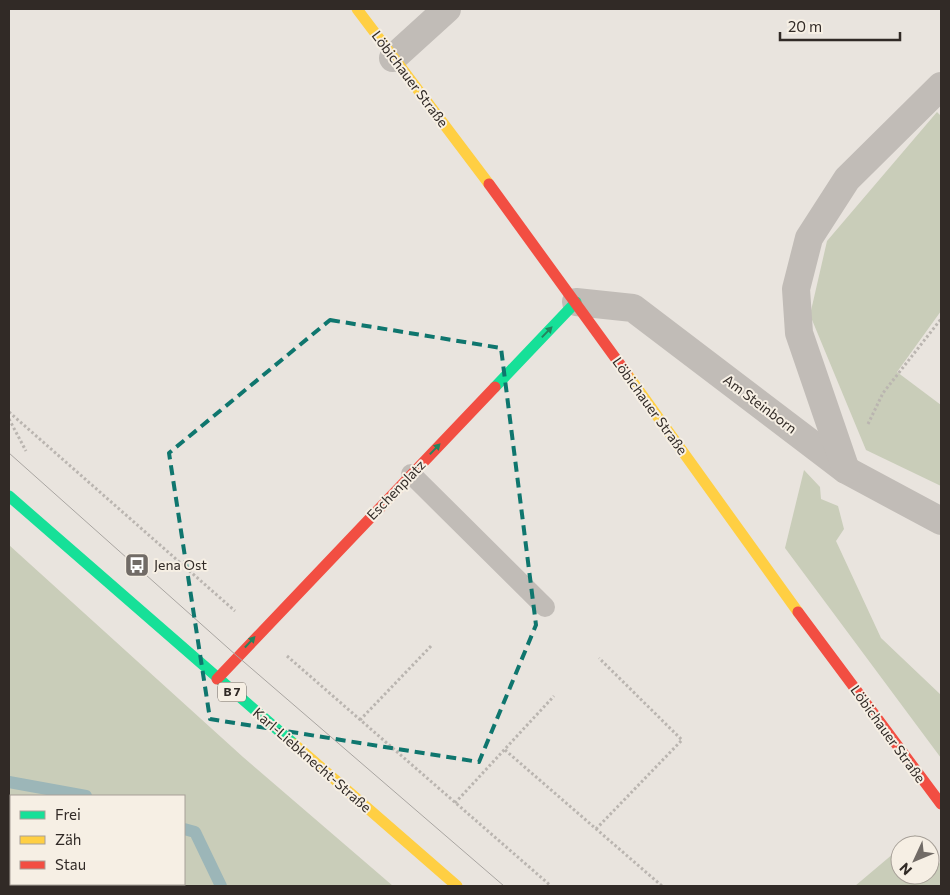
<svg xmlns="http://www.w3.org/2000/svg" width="950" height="895" font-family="Commissioner,sans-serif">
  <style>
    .green { fill: #c9cdb9; fill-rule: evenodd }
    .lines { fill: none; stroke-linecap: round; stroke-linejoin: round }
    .stream { stroke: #9cb6b8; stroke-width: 12 }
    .path { stroke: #bab5b0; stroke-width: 3; stroke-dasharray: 2.5 2.5; stroke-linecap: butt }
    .lane { stroke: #c1bcb7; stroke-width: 20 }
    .street { stroke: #c1bcb7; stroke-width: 28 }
    .fast { stroke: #16e098; stroke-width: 11 }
    .slow { stroke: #ffcf43; stroke-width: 11 }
    .jam { stroke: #f24e42; stroke-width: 11 }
    .tram { stroke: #a9a5a1; stroke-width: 1 }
    .oneway { fill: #24855f }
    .marked { fill: none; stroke: #0f766e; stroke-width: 4; stroke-dasharray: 10 6; stroke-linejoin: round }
    .labels { text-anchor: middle; stroke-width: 4; stroke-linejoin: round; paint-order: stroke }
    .shield { fill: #f6efe4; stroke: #6c655f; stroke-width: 1 }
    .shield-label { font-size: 12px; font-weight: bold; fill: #312a26 }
    .street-label { font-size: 14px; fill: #312a26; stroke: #f6efe4 }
    .poi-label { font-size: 14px; fill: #312a26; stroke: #f6efe4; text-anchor: start }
  </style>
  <rect width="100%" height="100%" fill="#e9e4de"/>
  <g class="green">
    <polygon points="937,112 941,116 941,311 897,372 941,405 941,486 866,450 810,315 827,241"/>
    <polygon points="804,470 820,487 821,499 838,506 844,529 836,541 881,638 941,695 941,758 785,548"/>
    <path d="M9,545L243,757L393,886H9ZM11,796H184V884H11Z"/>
    <polygon points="915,835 924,845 903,845"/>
    <polygon points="900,848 900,875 930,875 930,852 941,865 941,886 855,886"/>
  </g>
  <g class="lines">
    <g class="stream">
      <polyline points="9,782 86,796"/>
      <polyline points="184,829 195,832 221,886"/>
    </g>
    <g class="path">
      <polyline points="9,412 235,611"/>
      <polyline points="9,419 26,451"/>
      <polyline points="868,424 883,393 941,319"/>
      <polyline points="287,656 551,886"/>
      <polyline points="360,720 432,645"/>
      <polyline points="505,750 662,886"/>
      <polyline points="455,803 554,696"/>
      <polyline points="596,829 682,740 599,658"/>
    </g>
    <polyline class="lane" points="411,474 545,607"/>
    <g class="street">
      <polyline points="393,58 447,9"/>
      <polyline points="576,302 633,308 846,470 941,521"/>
      <polyline points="846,470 799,333 796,289 809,238 847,179 941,86"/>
    </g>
    <g class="fast">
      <polyline points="495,387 576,302"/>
      <polyline points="9,496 294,744"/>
    </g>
    <g class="slow">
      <polyline points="357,9 489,184"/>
      <polyline points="627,374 798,612"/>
      <polyline points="294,744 457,886"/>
    </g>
    <g class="jam">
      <polyline points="489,184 627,374"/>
      <polyline points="798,612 941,804"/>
      <polyline points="217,679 495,387"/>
    </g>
    <polyline class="tram" points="9,453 237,656 504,886"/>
  </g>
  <defs><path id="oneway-solid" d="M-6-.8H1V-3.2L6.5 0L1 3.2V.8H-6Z" transform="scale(1.25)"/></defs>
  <g class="oneway">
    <use href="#oneway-solid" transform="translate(547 332) rotate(-46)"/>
    <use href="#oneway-solid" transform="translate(435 449) rotate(-46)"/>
    <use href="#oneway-solid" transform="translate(250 642) rotate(-47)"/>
  </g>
  <path class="marked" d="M330,320L501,348L536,625L479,762L210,719L169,453Z"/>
  <defs>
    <symbol id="bus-square" viewBox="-11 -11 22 22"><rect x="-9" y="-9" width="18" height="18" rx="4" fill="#716b66" stroke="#f6efe4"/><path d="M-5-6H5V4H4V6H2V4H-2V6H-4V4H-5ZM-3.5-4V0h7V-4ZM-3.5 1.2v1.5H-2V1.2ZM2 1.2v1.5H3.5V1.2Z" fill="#fff"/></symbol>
  </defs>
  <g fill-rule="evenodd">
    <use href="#bus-square" x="123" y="551" width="28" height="28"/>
  </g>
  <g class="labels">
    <rect class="shield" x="218" y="682.5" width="28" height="19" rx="4"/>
    <g class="shield-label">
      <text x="232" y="696">B 7</text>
    </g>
    <g class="street-label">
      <text transform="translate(410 79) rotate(53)" y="5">Löbichauer Straße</text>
      <text transform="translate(760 404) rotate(37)" y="5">Am Steinborn</text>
      <text transform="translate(650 406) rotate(54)" y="5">Löbichauer Straße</text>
      <text transform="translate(396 490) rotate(-46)" y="5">Eschenplatz</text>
      <text transform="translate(888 734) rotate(54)" y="5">Löbichauer Straße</text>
      <text transform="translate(312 760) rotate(41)" y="5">Karl-Liebknecht-Straße</text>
    </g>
    <g class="poi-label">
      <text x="154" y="570">Jena Ost</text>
    </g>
  </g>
  <rect width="950" height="895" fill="none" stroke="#312a26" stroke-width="20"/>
  <rect x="10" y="795" width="175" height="90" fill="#f6efe4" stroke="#a7a098"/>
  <rect x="20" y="811" width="25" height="8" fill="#16e098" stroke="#a7a098"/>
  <text x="55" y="820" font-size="15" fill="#312a26">Frei</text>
  <rect x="20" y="836" width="25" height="8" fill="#ffcf43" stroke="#a7a098"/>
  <text x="55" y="845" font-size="15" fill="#312a26">Zäh</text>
  <rect x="20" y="861" width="25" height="8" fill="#f24e42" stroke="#a7a098"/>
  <text x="55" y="870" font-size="15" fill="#312a26">Stau</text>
  <g transform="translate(915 860) rotate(226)"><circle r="24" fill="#f6efe4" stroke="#a7a098"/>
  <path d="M0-4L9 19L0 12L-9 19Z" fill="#716b66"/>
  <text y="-8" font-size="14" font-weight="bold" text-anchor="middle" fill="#312a26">N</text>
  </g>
  <path d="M780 32v8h120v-8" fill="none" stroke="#312a26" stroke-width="2.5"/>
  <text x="788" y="32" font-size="15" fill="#312a26" stroke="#f6efe4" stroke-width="4" paint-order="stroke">20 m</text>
</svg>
